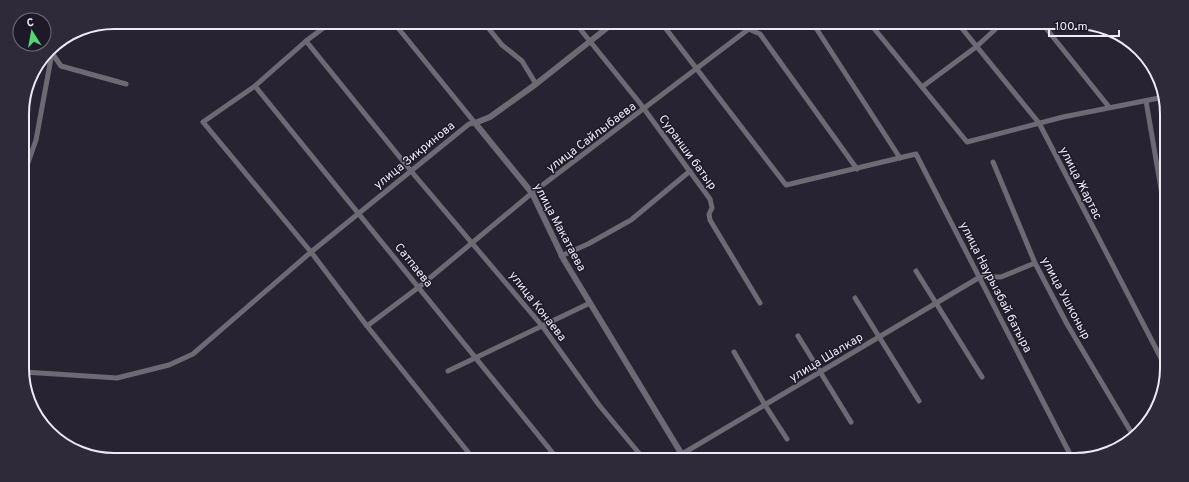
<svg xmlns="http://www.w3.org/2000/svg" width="1189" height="482" font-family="Overpass,sans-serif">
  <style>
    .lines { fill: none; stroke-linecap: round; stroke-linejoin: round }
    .minor { stroke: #6c6a73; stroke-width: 5 }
    .tertiary { stroke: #6c6a73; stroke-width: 6 }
    .labels { text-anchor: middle; stroke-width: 3; stroke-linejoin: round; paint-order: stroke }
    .street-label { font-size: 12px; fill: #edeaf6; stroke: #1e1929 }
    .rim { fill: none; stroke: #edeaf6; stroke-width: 2 }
  </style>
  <rect width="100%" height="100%" fill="#282333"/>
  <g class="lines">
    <g class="minor">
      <polyline points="330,23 306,41 255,86 203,122 311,252 367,326 472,457"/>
      <polyline points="485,24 502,45 522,61 536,84"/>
      <polyline points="576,24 639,102 710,199 712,208 709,214 710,220 760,303"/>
      <polyline points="663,25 786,185 916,154 1073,460"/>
      <polyline points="740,25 760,34 857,169"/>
      <polyline points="814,25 900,158"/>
      <polyline points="872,26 967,142 1063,117 1164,97"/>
      <polyline points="960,26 1039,123 1163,362"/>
      <polyline points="1045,27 1109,107"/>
      <polyline points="306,41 411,171 543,327 599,405 643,458"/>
      <polyline points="52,53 61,66 126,84"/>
      <polyline points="255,86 556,457"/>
      <polyline points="922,87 976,47 999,26"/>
      <polyline points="1146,101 1165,212"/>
      <polyline points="993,162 1035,263 1067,324 1134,437"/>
      <polyline points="23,177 36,140 52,53 57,42"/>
      <polyline points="561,256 588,244 631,220 690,171"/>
      <polyline points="916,271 982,377"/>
      <polyline points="855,298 919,401"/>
      <polyline points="367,326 419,287 532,193 754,25"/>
      <polyline points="798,336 851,422"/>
      <polyline points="734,352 765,405 787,439"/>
      <polyline points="448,371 590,303"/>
      <polyline points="24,372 117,378 169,365 193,354 311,252 469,124 475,123 394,23"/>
      <polyline points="682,454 980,277 1001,277 1035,263"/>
    </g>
    <polyline class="tertiary" points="612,24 536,84 490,117 475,123 532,193 564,260 684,458"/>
  </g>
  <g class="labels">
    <g class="street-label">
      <text transform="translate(591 137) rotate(-37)" y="4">улица Сайлыбаева</text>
      <text transform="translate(688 152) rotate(54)" y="4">Суранши батыр</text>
      <text transform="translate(414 155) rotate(-39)" y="4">улица Зикринова</text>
      <text transform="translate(1081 183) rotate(63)" y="4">улица Жартас</text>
      <text transform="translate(560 227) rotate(62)" y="4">улица Макатаева</text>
      <text transform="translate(414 265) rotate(51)" y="4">Сатпаева</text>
      <text transform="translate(996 287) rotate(63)" y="4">улица Наурызбай батыра</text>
      <text transform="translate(1066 298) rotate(62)" y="4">улица Ушконыр</text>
      <text transform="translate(538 306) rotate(52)" y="4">улица Конаева</text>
      <text transform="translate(826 357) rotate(-31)" y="4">улица Шалкар</text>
    </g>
  </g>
  <path d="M0 0H1189V482H0ZM114 29H1075A85 85 0 0 1 1160 114V368A85 85 0 0 1 1075 453H114A85 85 0 0 1 29 368V114A85 85 0 0 1 114 29Z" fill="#2f2a39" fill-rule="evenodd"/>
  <path class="rim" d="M114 29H1075A85 85 0 0 1 1160 114V368A85 85 0 0 1 1075 453H114A85 85 0 0 1 29 368V114A85 85 0 0 1 114 29Z"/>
  <g transform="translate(32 32) rotate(349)"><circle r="19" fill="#1e1929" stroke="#716d7b"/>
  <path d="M0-3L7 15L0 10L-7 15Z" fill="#54d672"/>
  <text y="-6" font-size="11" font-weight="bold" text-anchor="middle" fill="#edeaf6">С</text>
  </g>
  <path d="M1049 30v6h70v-6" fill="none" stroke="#edeaf6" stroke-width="2"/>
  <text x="1055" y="30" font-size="12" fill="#edeaf6" stroke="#1e1929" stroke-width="3" paint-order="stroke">100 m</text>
</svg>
